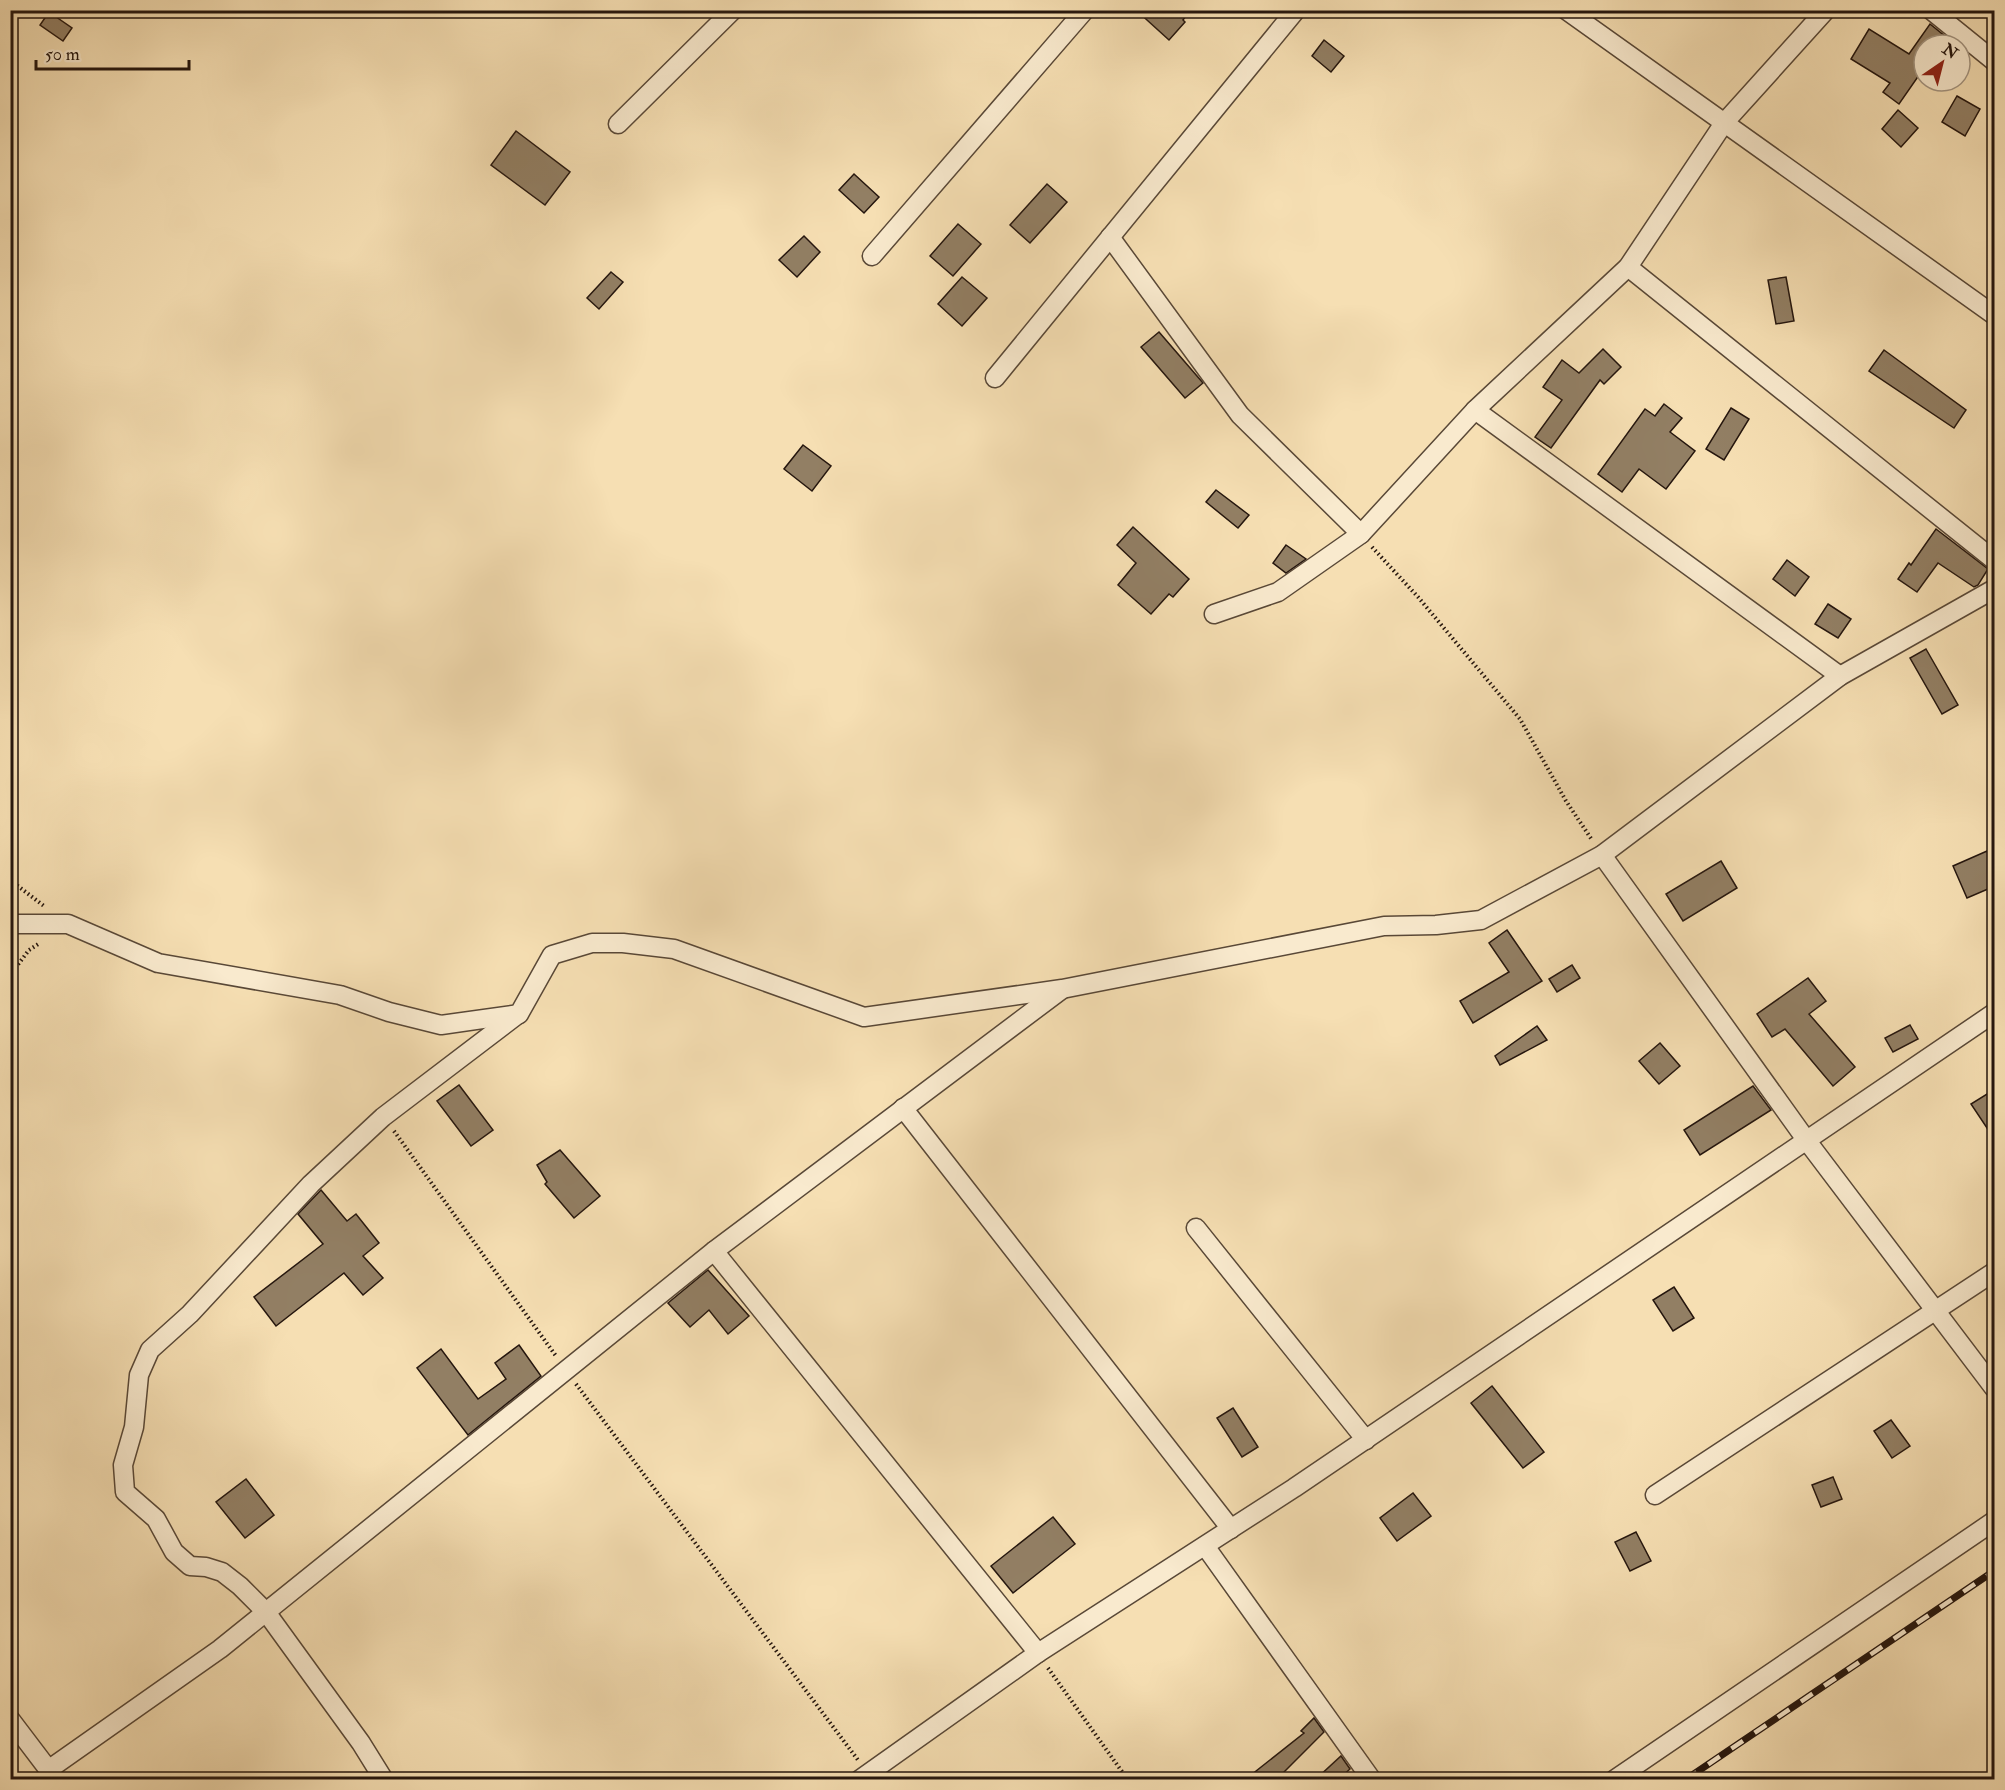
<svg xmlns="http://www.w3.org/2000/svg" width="2005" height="1790" font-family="'IM FELL Double Pica',serif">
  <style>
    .building { fill: #927f64; stroke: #25160e; stroke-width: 1.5 }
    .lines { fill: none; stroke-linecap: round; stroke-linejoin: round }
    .minor-casing { stroke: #594837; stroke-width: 21 }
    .path { stroke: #25160e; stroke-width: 4; stroke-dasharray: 1.5 3; stroke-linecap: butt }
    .minor { stroke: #f9eace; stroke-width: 18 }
    .rail-casing { stroke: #25160e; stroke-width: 7 }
    .rail { stroke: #f9eace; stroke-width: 4.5; stroke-dasharray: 14; stroke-linecap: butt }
  </style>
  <rect width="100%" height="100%" fill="#f6dfb3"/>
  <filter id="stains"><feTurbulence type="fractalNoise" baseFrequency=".00333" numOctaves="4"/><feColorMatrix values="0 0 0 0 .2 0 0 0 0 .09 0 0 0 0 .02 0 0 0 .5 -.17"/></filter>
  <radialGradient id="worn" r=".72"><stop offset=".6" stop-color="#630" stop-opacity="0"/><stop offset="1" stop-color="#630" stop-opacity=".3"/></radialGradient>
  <g class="building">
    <polygon points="1136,10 1190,10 1183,20 1185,22 1169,40"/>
    <polygon points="49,12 72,28 63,41 40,25"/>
    <polygon points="1930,24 1946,37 1940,45 1924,45 1924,68 1899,104 1883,92 1890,83 1851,59 1869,29 1909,54"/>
    <polygon points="1324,40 1344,56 1331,72 1312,56"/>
    <polygon points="1957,96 1980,109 1965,136 1942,122"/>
    <polygon points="1898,110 1918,128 1901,147 1882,129"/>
    <polygon points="516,131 570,172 545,205 491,165"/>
    <polygon points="854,174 879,197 864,213 839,190"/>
    <polygon points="1047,184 1067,202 1030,243 1010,225"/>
    <polygon points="958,224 981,244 953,276 930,256"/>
    <polygon points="804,236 820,252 797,277 779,260"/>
    <polygon points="611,272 623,282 599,309 587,298"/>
    <polygon points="962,277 987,298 962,326 938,304"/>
    <polygon points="1786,277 1794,321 1776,324 1768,280"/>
    <polygon points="1159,332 1203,383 1185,398 1141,347"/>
    <polygon points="1603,349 1621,367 1604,384 1600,380 1551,448 1535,437 1562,400 1543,387 1562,360 1579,373"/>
    <polygon points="1884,350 1966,410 1954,428 1869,371"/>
    <polygon points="1664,404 1682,418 1670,432 1695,451 1666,489 1639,469 1622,492 1598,474 1645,409 1655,416"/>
    <polygon points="1731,408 1749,419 1724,460 1706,449"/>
    <polygon points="803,445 831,466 812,491 784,469"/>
    <polygon points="1216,490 1249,515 1238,528 1206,502"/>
    <polygon points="1133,527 1189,579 1173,597 1169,594 1151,614 1118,585 1136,563 1117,545"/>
    <polygon points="1936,529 1988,569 1978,585 1974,587 1938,563 1917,592 1898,579 1909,563 1911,565"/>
    <polygon points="1286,545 1306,559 1286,573 1273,563"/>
    <polygon points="1787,560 1809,577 1795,596 1773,579"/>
    <polygon points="1828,604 1851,619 1838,638 1815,624"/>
    <polygon points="1926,649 1958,705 1942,714 1910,658"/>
    <polygon points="1987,851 1995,869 1995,886 1967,898 1953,866"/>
    <polygon points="1721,861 1737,888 1683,921 1666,894"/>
    <polygon points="1507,930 1542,981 1473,1023 1460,1001 1509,972 1489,943"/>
    <polygon points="1572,965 1580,978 1557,992 1549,979"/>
    <polygon points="1808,978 1826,1001 1809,1014 1855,1067 1833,1086 1785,1029 1772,1037 1757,1014"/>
    <polygon points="1910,1025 1918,1039 1893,1052 1885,1038"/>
    <polygon points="1537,1026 1547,1040 1500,1065 1495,1056"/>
    <polygon points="1660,1043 1680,1066 1659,1084 1639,1061"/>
    <polygon points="459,1085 493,1130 471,1146 437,1101"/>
    <polygon points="1753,1086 1771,1110 1700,1155 1684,1130"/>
    <polygon points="1995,1089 1995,1140 1971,1104"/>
    <polygon points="560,1150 600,1196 574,1218 545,1184 547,1182 537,1165"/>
    <polygon points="321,1190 347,1221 356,1214 379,1243 363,1256 383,1278 363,1295 344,1273 276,1326 254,1297 323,1244 298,1214"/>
    <polygon points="708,1270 749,1316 728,1334 709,1310 690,1327 668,1303"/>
    <polygon points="1674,1287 1694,1318 1673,1331 1653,1300"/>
    <polygon points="519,1345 541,1376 468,1435 417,1368 441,1349 478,1399 506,1379 495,1363"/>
    <polygon points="1492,1386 1544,1452 1523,1468 1471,1403"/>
    <polygon points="1233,1408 1258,1447 1242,1457 1217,1418"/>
    <polygon points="1891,1420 1910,1446 1892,1458 1874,1431"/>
    <polygon points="1833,1477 1842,1499 1821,1507 1812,1485"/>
    <polygon points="246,1479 274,1515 245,1538 216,1502"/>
    <polygon points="1413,1493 1431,1516 1397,1541 1380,1518"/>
    <polygon points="1053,1517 1075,1544 1013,1593 991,1566"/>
    <polygon points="1636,1532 1651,1561 1630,1571 1615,1542"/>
    <polygon points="1314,1718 1324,1732 1277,1779 1246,1779 1304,1733 1301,1731"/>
    <polygon points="1341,1756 1350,1769 1339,1779 1316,1779"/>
  </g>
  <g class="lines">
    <defs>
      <g id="minor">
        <polyline points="1566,10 1994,315"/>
        <polyline points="1931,10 1994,61"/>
        <polyline points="618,124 733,10"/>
        <polyline points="1110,237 1240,415 1361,534"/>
        <polyline points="872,256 1085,10"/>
        <polyline points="1628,267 1994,560"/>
        <polyline points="995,378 1296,10"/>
        <polyline points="1475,410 1840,676"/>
        <polyline points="1214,614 1278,592 1361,534 1475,410 1628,267 1724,123 1826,10"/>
        <polyline points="1602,855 1807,1141 1994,1388"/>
        <polyline points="10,924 68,924 158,963 340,995 389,1012 441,1025 519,1014 552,955 592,943 623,943 674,949 864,1017 1062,989 1384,926 1436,925 1481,920 1602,855 1840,676 1994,589"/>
        <polyline points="903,1108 1231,1529"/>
        <polyline points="1196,1228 1366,1440"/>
        <polyline points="714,1251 1038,1653"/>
        <polyline points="1655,1495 1994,1272"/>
        <polyline points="1205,1546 1372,1780"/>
        <polyline points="10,1719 54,1777"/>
        <polyline points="48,1770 220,1649 714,1251 1061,990"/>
        <polyline points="384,1780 361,1743 266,1612 240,1586 222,1572 206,1567 190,1566 174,1552 156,1519 125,1492 123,1465 134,1427 139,1375 150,1350 190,1314 311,1184 383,1117 517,1015"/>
        <polyline points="859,1780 1038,1653 1294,1488 1994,1013"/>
        <polyline points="1614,1780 1994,1521"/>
      </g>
    </defs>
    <use href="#minor" class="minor-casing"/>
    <g class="path">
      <polyline points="1372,547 1418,597 1520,719 1566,801 1592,840"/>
      <polyline points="10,880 44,906"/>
      <polyline points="10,975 29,950 40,943"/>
      <polyline points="394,1131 556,1356"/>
      <polyline points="576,1384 858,1760"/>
      <polyline points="1048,1668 1128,1780"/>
    </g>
    <use href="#minor" class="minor"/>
    <defs>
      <polyline id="rail" points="1685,1780 1994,1571"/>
    </defs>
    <use href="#rail" class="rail-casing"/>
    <use href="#rail" class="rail"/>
  </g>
  <rect width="2005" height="1790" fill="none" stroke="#f6dfb3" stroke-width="36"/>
  <rect x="12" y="12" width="1981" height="1766" fill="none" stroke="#25160e" stroke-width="3"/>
  <rect x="18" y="18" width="1969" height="1754" fill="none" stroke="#25160e" stroke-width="1.5"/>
  <g transform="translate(1942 63) rotate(35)"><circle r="28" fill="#f9eace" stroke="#a49581" stroke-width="1.5"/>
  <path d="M0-4.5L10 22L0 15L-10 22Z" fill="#8f2418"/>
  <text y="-9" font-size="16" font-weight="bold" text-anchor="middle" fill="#25160e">N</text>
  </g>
  <path d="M36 60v9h153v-9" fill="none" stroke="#25160e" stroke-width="3"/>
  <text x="45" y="60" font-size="18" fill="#25160e" stroke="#f9eace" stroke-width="4.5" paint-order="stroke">50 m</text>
  <rect width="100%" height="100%" filter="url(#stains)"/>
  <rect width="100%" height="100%" fill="url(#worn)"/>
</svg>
